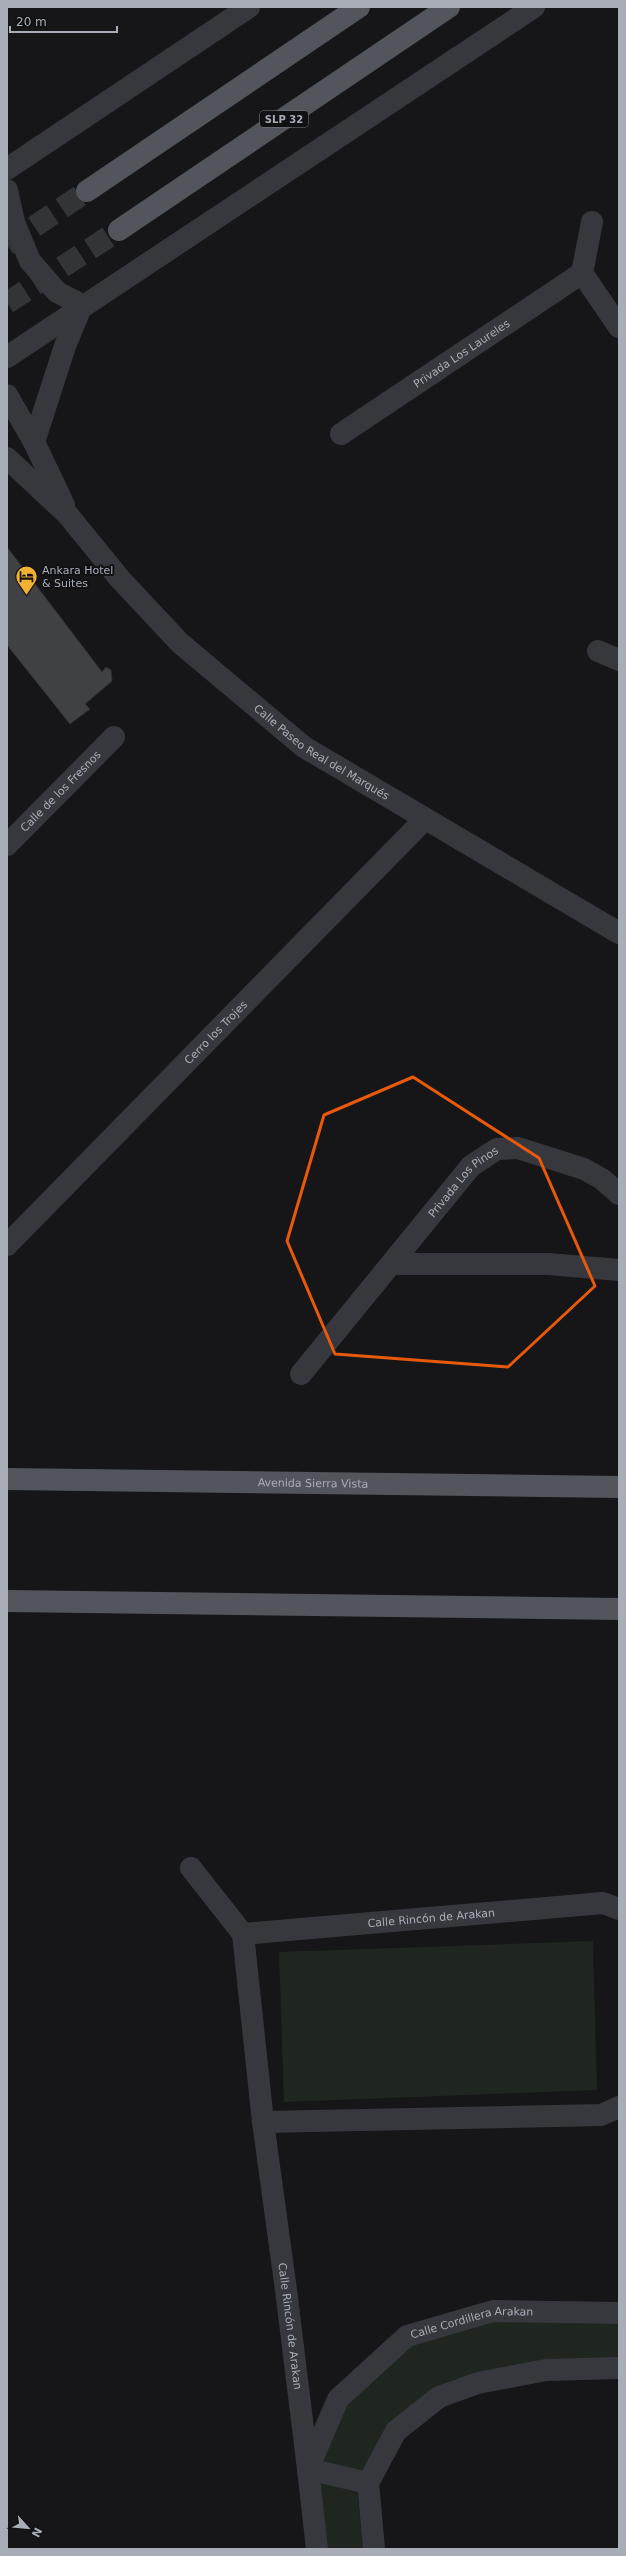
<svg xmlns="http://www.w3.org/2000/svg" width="626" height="2556" font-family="'DejaVu Sans',sans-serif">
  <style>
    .green { fill: #1e261f }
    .building { fill: #404145; stroke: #303034 }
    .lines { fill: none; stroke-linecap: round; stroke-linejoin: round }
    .major-tunnel { stroke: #333438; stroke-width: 22; stroke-dasharray: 22 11; stroke-linecap: butt }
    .minor { stroke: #37383d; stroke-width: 22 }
    .major { stroke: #53555c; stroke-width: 22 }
    .marked { fill: none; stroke: #e8590c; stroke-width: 3; stroke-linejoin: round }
    .labels { text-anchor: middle; stroke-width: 4; stroke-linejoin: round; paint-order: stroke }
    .shield { fill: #111113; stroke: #7b7e86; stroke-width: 1 }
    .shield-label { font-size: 10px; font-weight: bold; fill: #a8adb8 }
    .street-label { font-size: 11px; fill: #a8adb8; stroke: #111113 }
    .poi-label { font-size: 11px; fill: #a8adb8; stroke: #111113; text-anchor: start }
  </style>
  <rect width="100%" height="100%" fill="#161618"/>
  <g class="green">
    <polygon points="593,1941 597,2090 284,2102 279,1952"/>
    <polygon points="497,2313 619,2317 619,2362 426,2399 357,2490 363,2549 323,2549 312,2467 342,2402 411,2339"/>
  </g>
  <polygon class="building" points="7,547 102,672 106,667 111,670 112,681 85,704 90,709 70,724 7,645"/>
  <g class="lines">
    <g class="major-tunnel">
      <polyline points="7,245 87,191"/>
      <polyline points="7,303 119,230"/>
    </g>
    <g class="minor">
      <polyline points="7,169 249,7"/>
      <polyline points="7,190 14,222 30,261 57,292 82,305 65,346 34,442"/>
      <polyline points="592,222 582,273 619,327"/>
      <polyline points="7,357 534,7"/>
      <polyline points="7,395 34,442 64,505"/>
      <path id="s1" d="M341,434L582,273"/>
      <path id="s2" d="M7,458L68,515L120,579L180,643L304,747L619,933"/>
      <polyline points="598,651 619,660"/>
      <path id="s3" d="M7,845L114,737"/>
      <path id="s4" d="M7,1245L425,819"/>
      <polyline points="391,1264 548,1264 619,1270"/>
      <path id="s5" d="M301,1374L471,1166L497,1149L518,1148L584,1169L602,1179L619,1194"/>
      <path id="s6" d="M191,1868L243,1934L603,1903L619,1909"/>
      <path id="s7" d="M243,1934L263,2122L286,2290L308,2469L368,2483"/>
      <polyline points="263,2122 601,2115 619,2107"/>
      <path id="s8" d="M317,2549L308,2469L338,2399L407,2336L493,2311L619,2313"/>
      <polyline points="374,2549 368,2483 396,2431 439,2397 478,2383 546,2370 619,2368"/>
    </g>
    <g class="major">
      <polyline points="87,191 359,7"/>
      <polyline points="119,230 449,7"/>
      <path id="s9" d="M7,1479L619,1487"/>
      <polyline points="7,1601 619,1609"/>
    </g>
  </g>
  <path class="marked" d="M413,1077L539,1158L595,1286L508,1367L335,1354L287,1241L324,1115Z"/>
  <defs>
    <symbol id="hotel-pin" viewBox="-11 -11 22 30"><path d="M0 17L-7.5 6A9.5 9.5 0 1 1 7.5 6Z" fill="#f2b134" stroke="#111113"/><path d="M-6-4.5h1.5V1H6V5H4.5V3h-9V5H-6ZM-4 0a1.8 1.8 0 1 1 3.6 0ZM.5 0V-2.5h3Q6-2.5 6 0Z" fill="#111"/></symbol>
  </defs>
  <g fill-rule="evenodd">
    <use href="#hotel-pin" x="14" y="564" width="25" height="34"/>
  </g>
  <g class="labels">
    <rect class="shield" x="260" y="111" width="48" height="16" rx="3"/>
    <g class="shield-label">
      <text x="284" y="123">SLP 32</text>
    </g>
    <g class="street-label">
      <text dy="4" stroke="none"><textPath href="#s1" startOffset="145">Privada Los Laureles</textPath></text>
      <text dy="4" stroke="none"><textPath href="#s2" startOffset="433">Calle Paseo Real del Marqués</textPath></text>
      <text dy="4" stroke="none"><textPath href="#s3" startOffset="76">Calle de los Fresnos</textPath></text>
      <text dy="4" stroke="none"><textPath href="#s4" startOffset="298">Cerro los Trojes</textPath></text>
      <text dy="4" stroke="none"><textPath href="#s5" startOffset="252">Privada Los Pinos</textPath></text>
      <text dy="4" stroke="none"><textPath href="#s9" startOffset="306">Avenida Sierra Vista</textPath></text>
      <text dy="4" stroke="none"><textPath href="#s6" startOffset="273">Calle Rincón de Arakan</textPath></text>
      <text dy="4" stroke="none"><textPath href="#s8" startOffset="317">Calle Cordillera Arakan</textPath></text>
      <text dy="4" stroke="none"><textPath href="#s7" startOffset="395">Calle Rincón de Arakan</textPath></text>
    </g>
    <g class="poi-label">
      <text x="42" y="574">Ankara Hotel<tspan x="42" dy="13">&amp; Suites</tspan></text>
    </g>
  </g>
  <rect width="626" height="2556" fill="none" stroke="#a8adb8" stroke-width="16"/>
  <g transform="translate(28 2528) rotate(117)" stroke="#111113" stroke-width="3" paint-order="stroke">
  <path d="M0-3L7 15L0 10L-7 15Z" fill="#a8adb8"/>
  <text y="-6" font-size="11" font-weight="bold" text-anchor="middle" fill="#a8adb8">N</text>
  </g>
  <path d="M10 26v6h107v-6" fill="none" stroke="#a8adb8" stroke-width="2"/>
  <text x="16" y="26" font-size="12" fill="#a8adb8" stroke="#111113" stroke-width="3" paint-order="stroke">20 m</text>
</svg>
